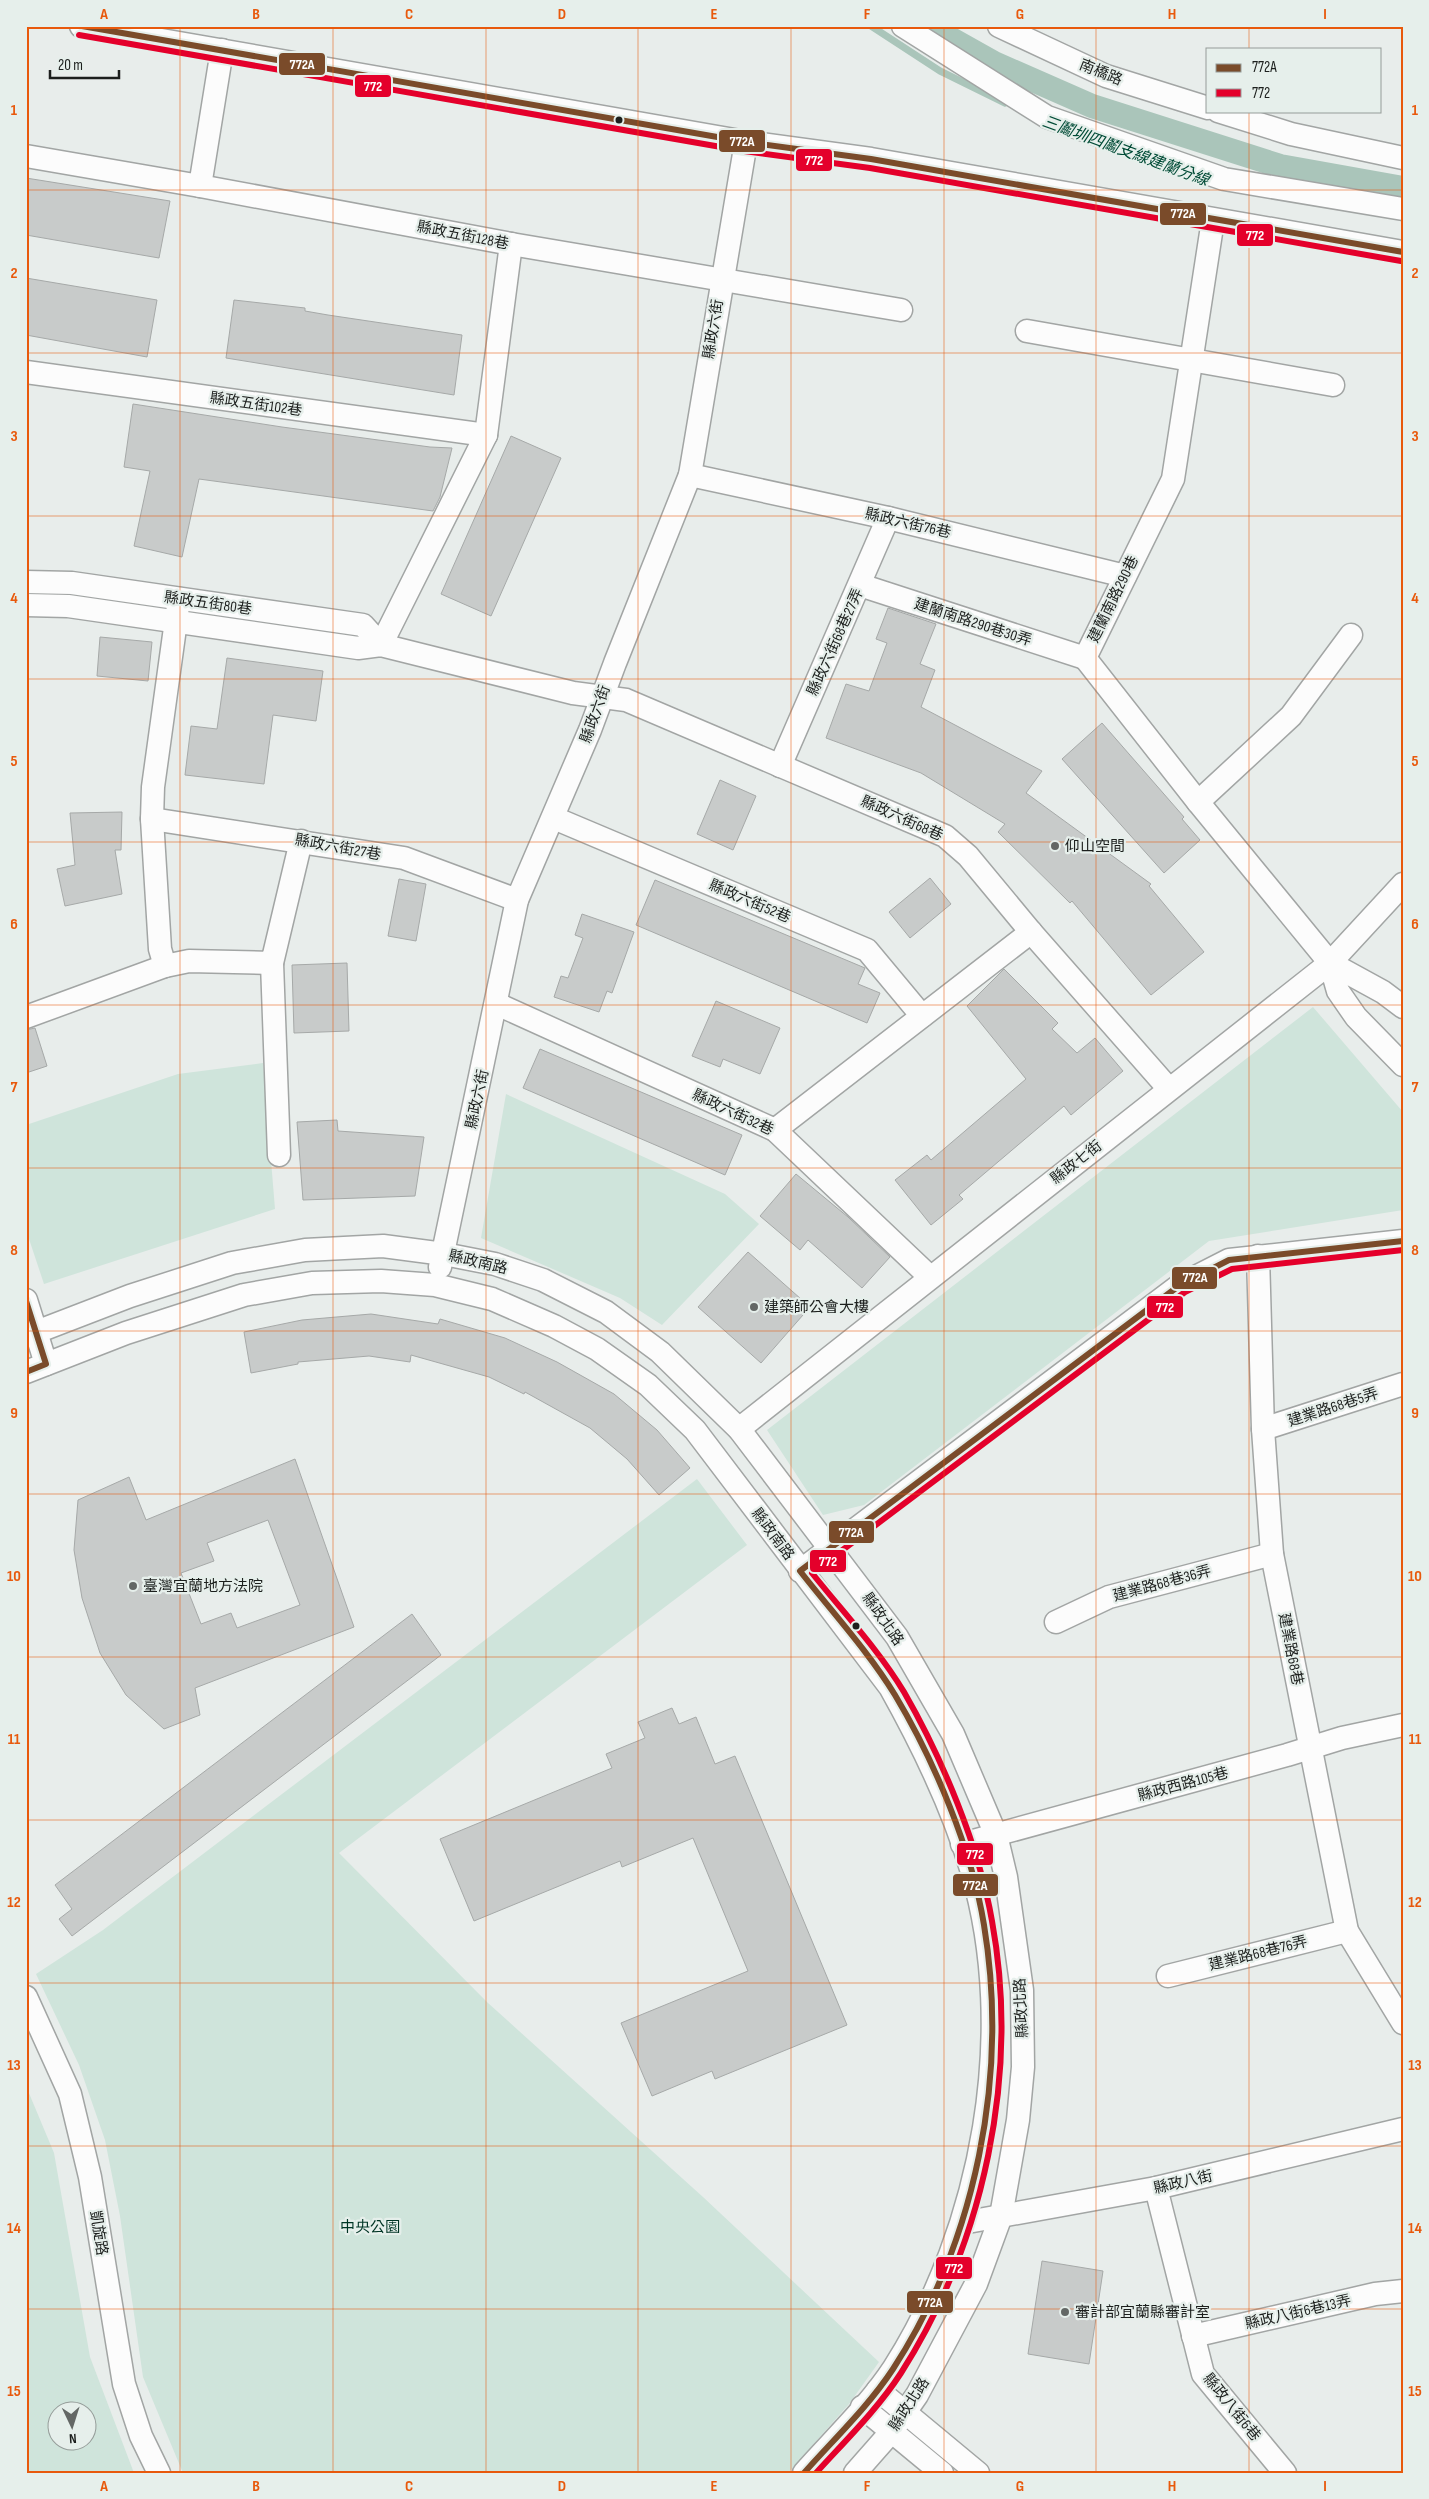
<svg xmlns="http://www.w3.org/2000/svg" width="1429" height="2499" font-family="'Sofia Sans Condensed','Noto Sans TC',sans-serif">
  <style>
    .green { fill: #cfe4db; fill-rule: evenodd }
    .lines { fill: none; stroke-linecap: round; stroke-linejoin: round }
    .stream { stroke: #aac5ba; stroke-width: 7 }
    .canal { stroke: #aac5ba; stroke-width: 24 }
    .building { fill: #c8cbca; stroke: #a6a9a8; fill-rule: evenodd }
    .minor-casing { stroke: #a2a5a4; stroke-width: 25 }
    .minor { stroke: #fcfcfc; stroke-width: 22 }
    .bus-1-casing { stroke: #e6efeb; stroke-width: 10 }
    .bus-2-casing { stroke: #e6efeb; stroke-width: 10 }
    .bus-1 { stroke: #7a4b2a; stroke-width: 6 }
    .bus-2 { stroke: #e4002b; stroke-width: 6 }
    .grid { fill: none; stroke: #e8590c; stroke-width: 1; stroke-opacity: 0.55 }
    .bus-dot { fill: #1c1f1d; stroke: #e6efeb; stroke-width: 2 }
    .poi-dot { fill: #636765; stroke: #e6efeb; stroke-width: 2 }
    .labels { text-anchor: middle; stroke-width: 4.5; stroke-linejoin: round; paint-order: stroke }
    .street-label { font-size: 15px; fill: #1c1f1d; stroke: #e6efeb }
    .poi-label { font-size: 15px; fill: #1c1f1d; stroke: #e6efeb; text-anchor: start }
    .park-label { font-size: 15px; fill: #003525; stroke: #e6efeb }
    .water-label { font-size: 16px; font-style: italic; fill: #004b36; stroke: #e6efeb }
    .line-badge { stroke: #e6efeb; stroke-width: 2 }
    .badge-label { font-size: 14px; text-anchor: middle; font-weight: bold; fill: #fff }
    .neatline { fill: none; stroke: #e8590c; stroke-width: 2 }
    .grid-label { font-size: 16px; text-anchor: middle; font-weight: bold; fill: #e8590c }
  </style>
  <rect width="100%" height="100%" fill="#e8edeb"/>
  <g class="green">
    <polygon points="1313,1007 1403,1112 1403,1210 1209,1241 864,1505 823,1515 767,1430"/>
    <polygon points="263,1063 275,1209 44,1284 26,1230 26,1125 178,1074"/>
    <polygon points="506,1094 725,1194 759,1224 662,1325 620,1298 481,1238"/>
    <polygon points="697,1479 747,1545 339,1853 488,2003 703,2197 879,2362 849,2404 788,2473 183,2473 143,2377 120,2216 105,2140 79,2065 36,1974 103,1930"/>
    <path d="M26,2086L54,2153L90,2357L134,2473H26ZM58,2412H88V2442H58Z"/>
  </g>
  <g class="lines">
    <polyline class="stream" points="871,26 940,71 1005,103"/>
    <polyline class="canal" points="928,26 994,63 1092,106 1280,166 1403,188"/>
  </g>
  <g class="building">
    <polygon points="26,178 170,201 159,258 26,235"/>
    <polygon points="26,278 157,300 147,357 26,335"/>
    <polygon points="234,300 305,308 305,311 328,315 462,335 454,395 226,358"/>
    <polygon points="133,404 282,427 430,447 452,448 440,497 433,511 199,479 182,557 134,546 150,471 124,467"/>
    <polygon points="511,436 561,458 491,616 441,594"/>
    <polygon points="888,608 936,624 920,664 935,670 921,707 1042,771 1026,793 1151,884 1149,886 1204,952 1151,995 1072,901 1070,903 998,832 1005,824 921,773 826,738 846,684 869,691 887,643 876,639"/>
    <polygon points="100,637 152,642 148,681 97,676"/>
    <polygon points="227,658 323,671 316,721 273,715 264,784 185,775 191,726 217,729"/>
    <polygon points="1102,723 1184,817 1182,819 1200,840 1164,873 1062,759"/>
    <polygon points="720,780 756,796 733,850 697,834"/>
    <polygon points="122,812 121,850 115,850 122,894 65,906 57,869 75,865 70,813"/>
    <polygon points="930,878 951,904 910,938 889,912"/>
    <polygon points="399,879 426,884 416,941 388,936"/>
    <polygon points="655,880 865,968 858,984 880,993 867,1023 636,925"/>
    <polygon points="582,914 634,932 612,993 607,991 599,1012 554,997 561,976 568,978 583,938 575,935"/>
    <polygon points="347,963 349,1031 294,1033 292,965"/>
    <polygon points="1004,969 1058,1023 1052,1029 1077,1053 1095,1038 1123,1071 1071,1115 1064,1106 959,1195 963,1199 931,1225 895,1180 927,1155 931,1160 1026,1079 967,1006"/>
    <polygon points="716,1001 780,1028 760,1074 723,1059 720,1067 692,1056"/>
    <polygon points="35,1028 47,1066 26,1073 26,1030"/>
    <polygon points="540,1049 742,1135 725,1175 523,1088"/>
    <polygon points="337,1120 338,1131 424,1137 415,1196 303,1200 297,1122"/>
    <polygon points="796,1174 848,1217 890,1257 862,1288 808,1240 800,1250 760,1216"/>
    <polygon points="748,1252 810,1307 761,1363 698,1307"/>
    <polygon points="371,1314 438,1324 440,1319 505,1338 557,1362 614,1394 657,1430 690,1468 659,1495 627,1459 590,1428 525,1392 524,1394 489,1377 411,1355 410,1362 369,1356 298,1362 298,1364 251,1373 244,1332 302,1320"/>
    <path d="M295,1459L354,1627L195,1688L200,1715L164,1729L126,1695L100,1653L82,1598L74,1550L78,1500L129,1477L146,1520ZM268,1520L300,1605L237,1628L231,1613L201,1624L181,1573L214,1561L207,1543Z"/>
    <polygon points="412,1614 441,1655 72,1936 59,1919 72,1909 55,1885"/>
    <polygon points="672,1708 679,1724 696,1717 715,1764 735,1756 847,2025 715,2079 712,2071 652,2096 621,2023 748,1971 693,1838 622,1867 620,1861 474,1921 440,1839 612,1768 606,1754 645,1738 638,1722"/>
    <polygon points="1042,2261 1103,2271 1089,2364 1028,2354"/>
  </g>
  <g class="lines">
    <defs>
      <g id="minor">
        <polyline points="81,26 746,142 871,159 1403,252"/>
        <polyline points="903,26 1047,117 1224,179 1403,209"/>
        <polyline points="999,26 1106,76 1208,108"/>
        <polyline points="1218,111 1291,134 1403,158"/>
        <polyline points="26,156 200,186 511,244 901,310"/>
        <polyline points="200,186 222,50"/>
        <polyline points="1027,331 1333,385"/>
        <polyline points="26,372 486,435"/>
        <polyline points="690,475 888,518 1125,576"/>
        <polyline points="26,582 72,583 363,625 381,645"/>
        <polyline points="860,585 1085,658"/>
        <polyline points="26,605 68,606 358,648 381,645 573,693 626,700 945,836 968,856 1031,932 1169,1089"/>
        <polyline points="381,645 486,435 511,244"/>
        <polyline points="1085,658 1198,802 1330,963 1383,992 1403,1007"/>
        <polyline points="1085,658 1173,479 1213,220"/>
        <polyline points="780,766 888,518"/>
        <polyline points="1198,802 1291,716 1351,635"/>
        <polyline points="554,818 867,950 922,1016"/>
        <polyline points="152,819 404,858 517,900"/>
        <polyline points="272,963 279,1155"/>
        <polyline points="1330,963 1338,991 1356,1017 1403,1065"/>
        <polyline points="165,966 160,949 152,819 153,787 179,599"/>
        <polyline points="497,1004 775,1130 930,1277"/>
        <polyline points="26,1017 165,966 189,961 272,963 301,841"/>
        <polyline points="775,1130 1031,932"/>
        <polyline points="1258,1256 1263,1429 1272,1554 1347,1931 1403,2023"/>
        <polyline points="440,1267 517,900 590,730 615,663 690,475 746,142"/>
        <polyline points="26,1300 46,1364"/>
        <polyline points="26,1336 130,1296 232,1263 305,1250 383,1246 444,1254 495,1264 543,1280 606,1312 660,1352 739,1429 897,1637 953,1734 996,1835 1006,1877 1022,1990 1023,2067 1018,2120 1001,2216 976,2284 917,2395 892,2431 855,2473"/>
        <path d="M26,1372L126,1333L244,1295L312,1283L381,1281L435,1285L492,1299L554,1326L597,1349L648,1385L695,1430L890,1687C923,1746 953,1807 972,1872C1019,2032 983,2228 894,2368C869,2406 834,2439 804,2473"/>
        <polyline points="739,1429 1330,963 1403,884"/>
        <polyline points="1263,1429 1403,1384"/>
        <polyline points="800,1571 1180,1285 1229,1260 1403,1241"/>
        <polyline points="1056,1622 1109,1597 1272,1554"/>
        <polyline points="962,1844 1287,1755 1342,1738 1403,1725"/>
        <polyline points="1168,1976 1347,1931"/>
        <polyline points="26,1997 70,2094 90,2177 124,2384 141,2436 159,2473"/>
        <polyline points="1156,2188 1203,2374 1285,2473"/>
        <polyline points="962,2223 1156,2188 1403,2129"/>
        <polyline points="1193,2336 1375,2294 1403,2291"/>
        <polyline points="878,2390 978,2473"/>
        <polyline points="862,2407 942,2473"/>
      </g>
    </defs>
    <use href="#minor" class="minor-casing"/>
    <use href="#minor" class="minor"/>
    <defs>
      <g id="bus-1">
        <polyline points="82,26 746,142 871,159 1403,252"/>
        <polyline points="26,1301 46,1364 26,1372"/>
        <path d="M804,2473C834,2439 868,2407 893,2369C976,2241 1009,2076 984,1925C972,1850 934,1760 895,1695C868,1651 832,1612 800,1571L1180,1285L1229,1260L1403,1241"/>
      </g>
      <g id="bus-2">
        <polyline points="79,35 744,151 870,168 1401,261"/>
        <path d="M816,2473C845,2441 877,2410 901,2373C984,2243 1020,2074 992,1921C979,1846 942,1758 904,1692C878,1649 843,1612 812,1573L1185,1292L1232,1269L1403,1250"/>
      </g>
    </defs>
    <use href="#bus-1" class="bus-1-casing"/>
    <use href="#bus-2" class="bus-2-casing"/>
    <use href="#bus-1" class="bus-1"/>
    <use href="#bus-2" class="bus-2"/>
  </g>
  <path class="grid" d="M180,26V2473M333,26V2473M486,26V2473M638,26V2473M791,26V2473M944,26V2473M1096,26V2473M1249,26V49M1249,111V2473M26,190H1403M26,353H1403M26,516H1403M26,679H1403M26,842H1403M26,1005H1403M26,1168H1403M26,1331H1403M26,1494H1403M26,1657H1403M26,1820H1403M26,1983H1403M26,2146H1403M26,2309H1403"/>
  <g class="bus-dot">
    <circle cx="619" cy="120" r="4.5"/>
    <circle cx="856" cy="1626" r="4.5"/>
  </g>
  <g class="poi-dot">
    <circle cx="1055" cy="846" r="5"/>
    <circle cx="754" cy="1307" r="5"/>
    <circle cx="133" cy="1586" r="5"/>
    <circle cx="1065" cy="2312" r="5"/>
  </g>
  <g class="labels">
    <g class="street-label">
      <text transform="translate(1101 72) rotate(22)" y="5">南橋路</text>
      <text transform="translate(463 235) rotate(11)" y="5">縣政五街128巷</text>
      <text transform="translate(713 329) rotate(-81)" y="5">縣政六街</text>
      <text transform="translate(256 404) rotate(8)" y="5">縣政五街102巷</text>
      <text transform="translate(908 523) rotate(13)" y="5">縣政六街76巷</text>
      <text transform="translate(1113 599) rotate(-64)" y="5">建蘭南路290巷</text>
      <text transform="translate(208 603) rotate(8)" y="5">縣政五街80巷</text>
      <text transform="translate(973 622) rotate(18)" y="5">建蘭南路290巷30弄</text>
      <text transform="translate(835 642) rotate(-66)" y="5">縣政六街68巷27弄</text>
      <text transform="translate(595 714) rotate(-70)" y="5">縣政六街</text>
      <text transform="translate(902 818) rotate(24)" y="5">縣政六街68巷</text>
      <text transform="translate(338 847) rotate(10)" y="5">縣政六街27巷</text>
      <text transform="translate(750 901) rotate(23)" y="5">縣政六街52巷</text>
      <text transform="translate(477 1099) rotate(-78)" y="5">縣政六街</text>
      <text transform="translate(733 1112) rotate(25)" y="5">縣政六街32巷</text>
      <text transform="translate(1076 1162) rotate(-38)" y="5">縣政七街</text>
      <text transform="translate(478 1262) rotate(13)" y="5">縣政南路</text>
      <text transform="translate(1333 1407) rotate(-18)" y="5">建業路68巷5弄</text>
      <text transform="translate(773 1534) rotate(53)" y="5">縣政南路</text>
      <text transform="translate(1162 1583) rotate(-15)" y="5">建業路68巷36弄</text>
      <text transform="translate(883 1619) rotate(55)" y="5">縣政北路</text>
      <text transform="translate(1291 1649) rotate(79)" y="5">建業路68巷</text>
      <text transform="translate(1183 1784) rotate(-15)" y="5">縣政西路105巷</text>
      <text transform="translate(1258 1953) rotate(-14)" y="5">建業路68巷76弄</text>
      <text transform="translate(1021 2008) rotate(-93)" y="5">縣政北路</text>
      <text transform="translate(1183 2182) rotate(-13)" y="5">縣政八街</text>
      <text transform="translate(99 2233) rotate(81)" y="5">凱旋路</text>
      <text transform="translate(1298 2312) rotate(-13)" y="5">縣政八街6巷13弄</text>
      <text transform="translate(909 2404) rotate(-57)" y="5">縣政北路</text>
      <text transform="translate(1232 2407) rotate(51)" y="5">縣政八街6巷</text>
    </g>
    <g class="poi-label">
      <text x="1065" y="851">仰山空間</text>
      <text x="764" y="1312">建築師公會大樓</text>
      <text x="143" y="1591">臺灣宜蘭地方法院</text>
      <text x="1075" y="2317">審計部宜蘭縣審計室</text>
    </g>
    <g class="park-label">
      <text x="370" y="2232">中央公園</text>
    </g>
    <g class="water-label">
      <text transform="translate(1126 150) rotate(20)" y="6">三鬮圳四鬮支線建蘭分線</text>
    </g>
  </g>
  <g class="line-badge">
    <rect x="278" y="52" width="48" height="24" rx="5" fill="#7a4b2a"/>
    <rect x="354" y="74" width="38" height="24" rx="5" fill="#e4002b"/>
    <rect x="718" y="129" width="48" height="24" rx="5" fill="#7a4b2a"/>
    <rect x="795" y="148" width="38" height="24" rx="5" fill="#e4002b"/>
    <rect x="1159" y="202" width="48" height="24" rx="5" fill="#7a4b2a"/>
    <rect x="1236" y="223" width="38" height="24" rx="5" fill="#e4002b"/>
    <rect x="1171" y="1266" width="47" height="24" rx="5" fill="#7a4b2a"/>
    <rect x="1146" y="1295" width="38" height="24" rx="5" fill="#e4002b"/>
    <rect x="828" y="1520" width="47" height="24" rx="5" fill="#7a4b2a"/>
    <rect x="809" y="1549" width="38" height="24" rx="5" fill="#e4002b"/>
    <rect x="956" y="1842" width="38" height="24" rx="5" fill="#e4002b"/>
    <rect x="952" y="1873" width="47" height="24" rx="5" fill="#7a4b2a"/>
    <rect x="935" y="2256" width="38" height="24" rx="5" fill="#e4002b"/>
    <rect x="906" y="2290" width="48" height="24" rx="5" fill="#7a4b2a"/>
  </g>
  <g class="badge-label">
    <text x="302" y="69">772A</text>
    <text x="373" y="91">772</text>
    <text x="742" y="146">772A</text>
    <text x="814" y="165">772</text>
    <text x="1183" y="218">772A</text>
    <text x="1255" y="240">772</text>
    <text x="1195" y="1282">772A</text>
    <text x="1165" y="1312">772</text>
    <text x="851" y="1537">772A</text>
    <text x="828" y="1566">772</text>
    <text x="975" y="1859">772</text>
    <text x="975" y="1890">772A</text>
    <text x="954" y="2273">772</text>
    <text x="930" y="2307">772A</text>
  </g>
  <rect width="1429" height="2499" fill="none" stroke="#e6efeb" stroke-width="55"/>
  <rect x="1206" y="48" width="175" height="65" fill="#e6efeb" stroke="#959c99"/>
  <rect x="1216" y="64" width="25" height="8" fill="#7a4b2a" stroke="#959c99"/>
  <text x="1252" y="72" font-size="15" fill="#1c1f1d">772A</text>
  <rect x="1216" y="89" width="25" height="8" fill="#e4002b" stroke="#959c99"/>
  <text x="1252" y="98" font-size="15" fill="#1c1f1d">772</text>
  <g transform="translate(72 2426) rotate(176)"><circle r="24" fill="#e6efeb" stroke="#959c99"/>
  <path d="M0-4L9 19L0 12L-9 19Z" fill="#636765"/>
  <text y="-8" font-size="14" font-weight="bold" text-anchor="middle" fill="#1c1f1d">N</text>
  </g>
  <path d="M50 70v8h69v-8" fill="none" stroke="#1c1f1d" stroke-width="2.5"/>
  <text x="58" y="70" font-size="15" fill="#1c1f1d" stroke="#e6efeb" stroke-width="4" paint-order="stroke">20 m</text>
  <rect x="28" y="28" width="1374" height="2444" class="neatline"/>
  <g class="grid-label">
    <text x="104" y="19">A</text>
    <text x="256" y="19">B</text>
    <text x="409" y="19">C</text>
    <text x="562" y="19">D</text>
    <text x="714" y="19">E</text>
    <text x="867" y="19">F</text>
    <text x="1020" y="19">G</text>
    <text x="1172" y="19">H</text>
    <text x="1325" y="19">I</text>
    <text x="14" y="115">1</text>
    <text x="1415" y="115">1</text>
    <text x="14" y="278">2</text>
    <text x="1415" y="278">2</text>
    <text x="14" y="441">3</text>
    <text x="1415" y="441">3</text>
    <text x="14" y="603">4</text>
    <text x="1415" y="603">4</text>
    <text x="14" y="766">5</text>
    <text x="1415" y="766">5</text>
    <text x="14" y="929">6</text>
    <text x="1415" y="929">6</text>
    <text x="14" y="1092">7</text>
    <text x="1415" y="1092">7</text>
    <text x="14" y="1255">8</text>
    <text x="1415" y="1255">8</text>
    <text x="14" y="1418">9</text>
    <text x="1415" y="1418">9</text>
    <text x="14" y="1581">10</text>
    <text x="1415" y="1581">10</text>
    <text x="14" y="1744">11</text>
    <text x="1415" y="1744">11</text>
    <text x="14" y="1907">12</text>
    <text x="1415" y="1907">12</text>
    <text x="14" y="2070">13</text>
    <text x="1415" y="2070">13</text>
    <text x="14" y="2233">14</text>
    <text x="1415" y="2233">14</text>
    <text x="14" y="2396">15</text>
    <text x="1415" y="2396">15</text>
    <text x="104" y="2491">A</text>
    <text x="256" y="2491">B</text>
    <text x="409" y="2491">C</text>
    <text x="562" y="2491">D</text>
    <text x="714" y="2491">E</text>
    <text x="867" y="2491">F</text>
    <text x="1020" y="2491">G</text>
    <text x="1172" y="2491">H</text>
    <text x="1325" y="2491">I</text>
  </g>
</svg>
